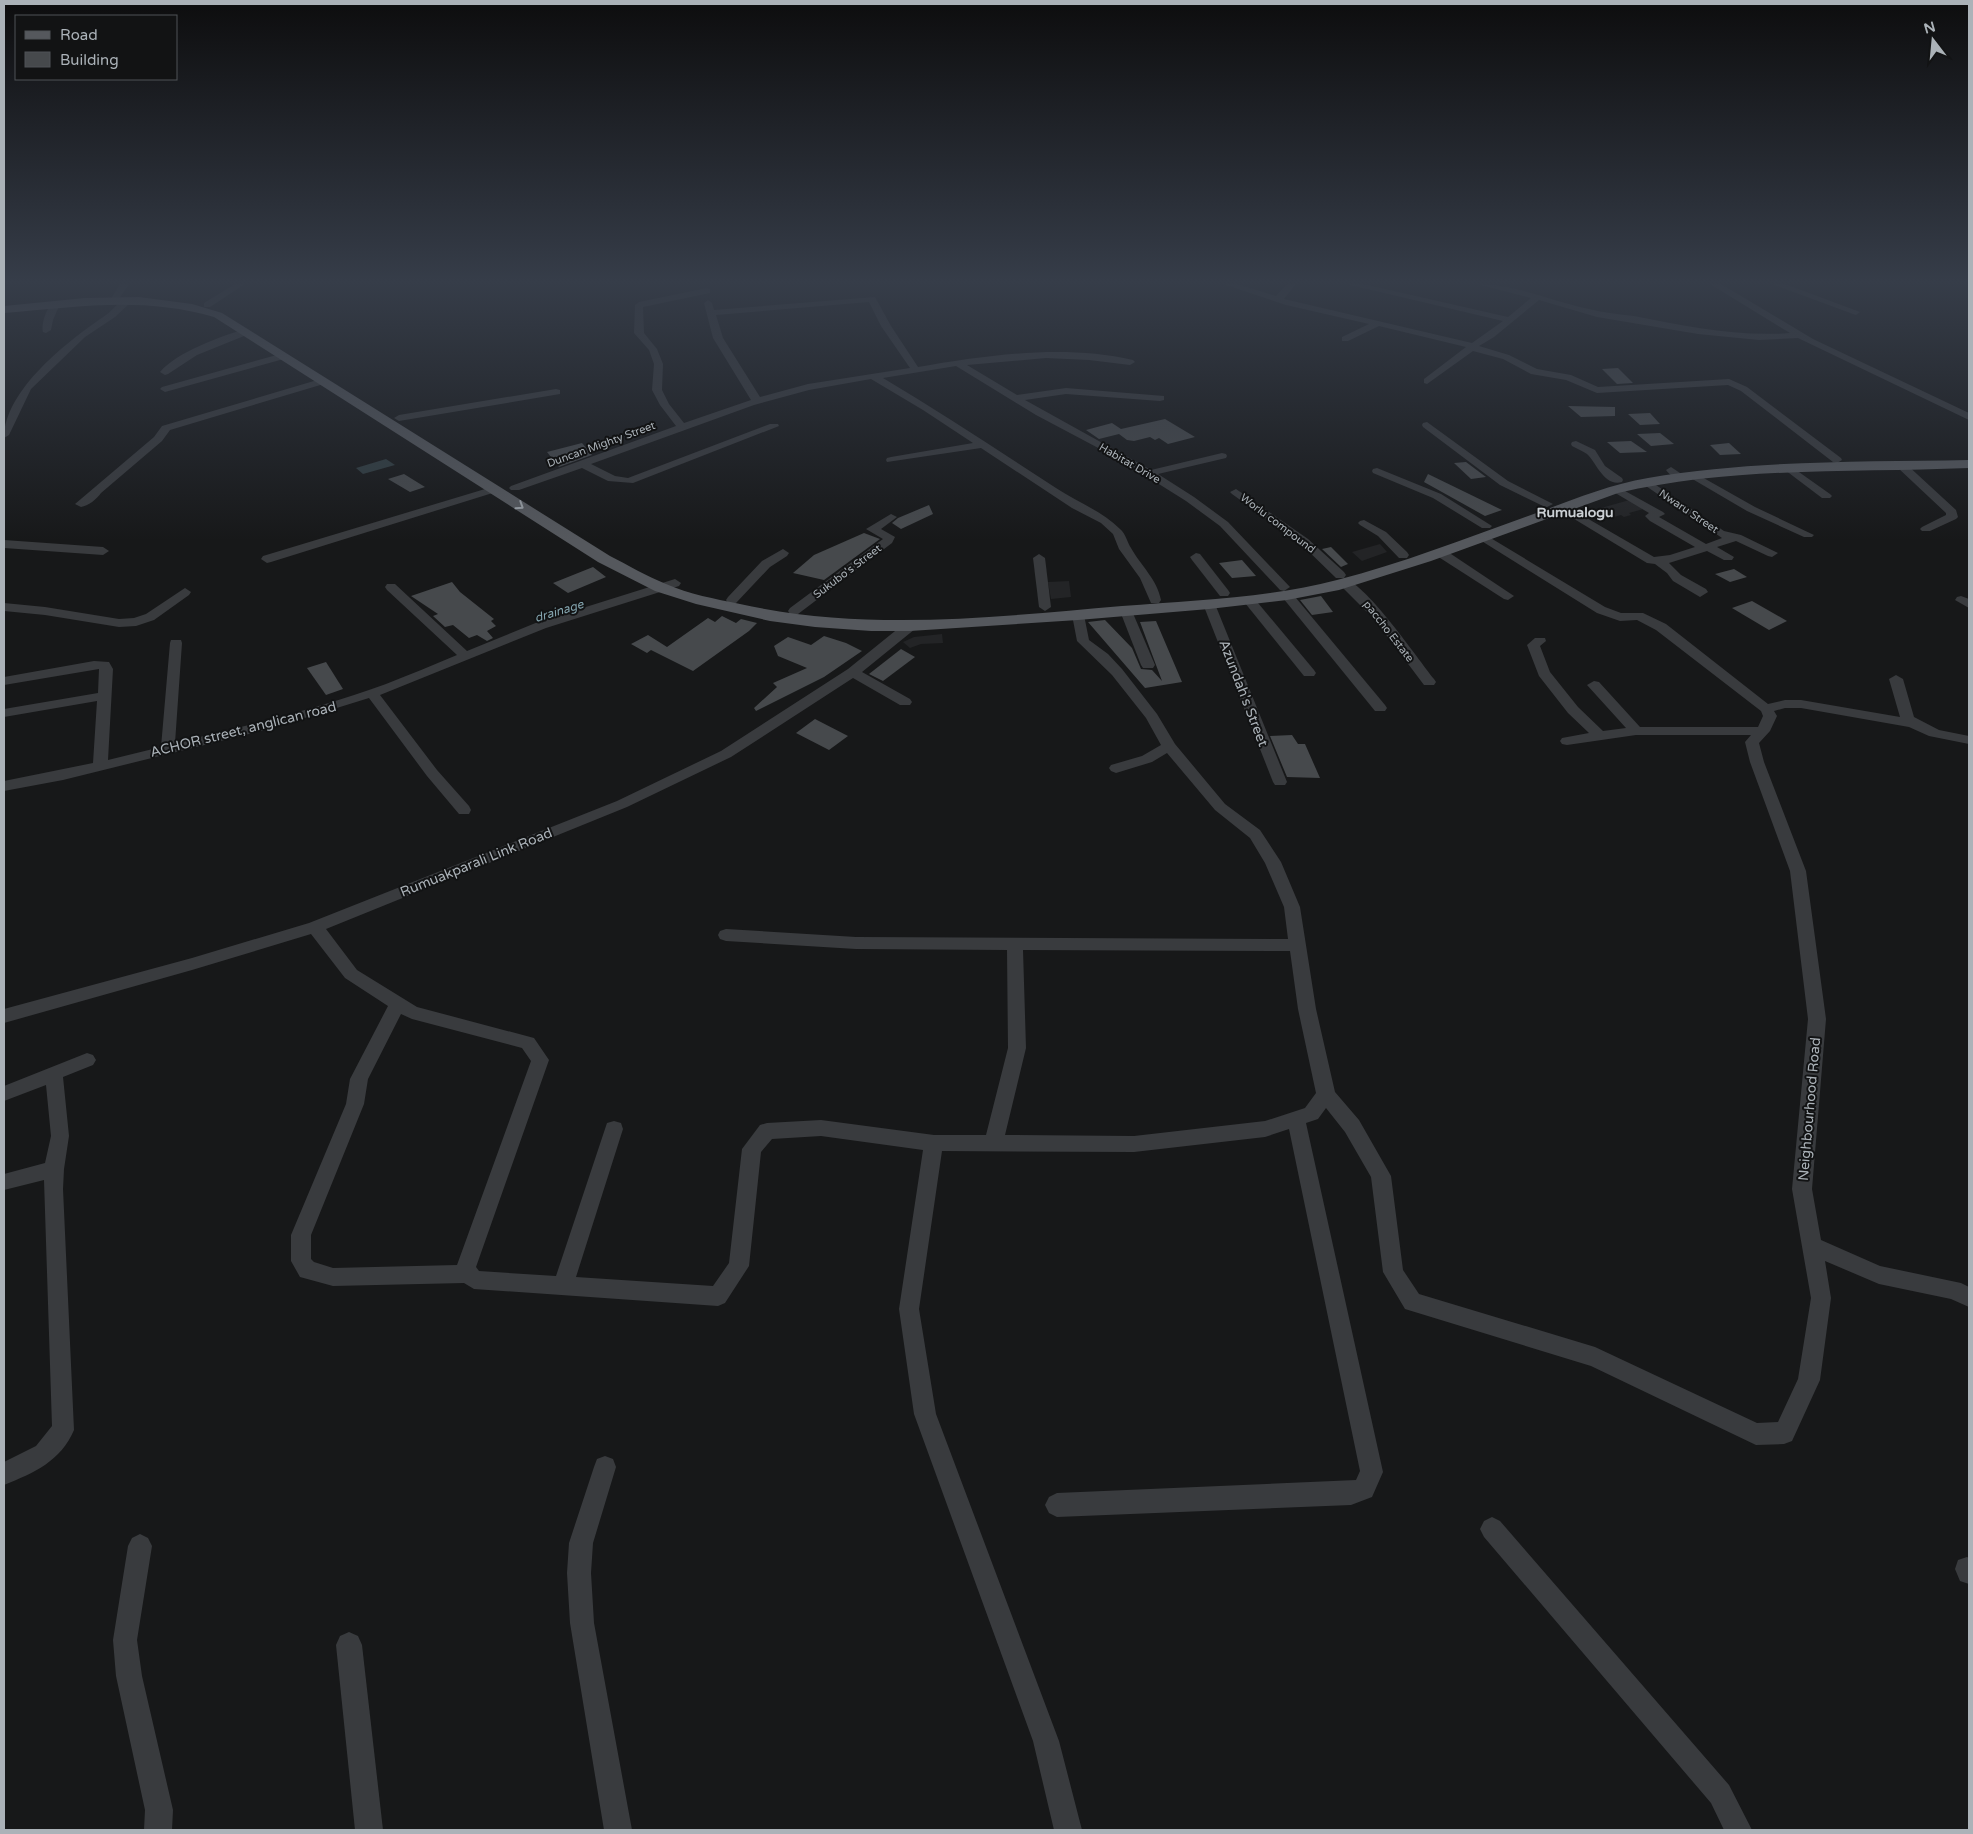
<svg xmlns="http://www.w3.org/2000/svg" width="1973" height="1834" font-family="'Varela Round',sans-serif">
  <style>
    .built { fill: #232426 }
    .water { fill: #313d41 }
    .building { fill: #46494c }
    .lines { fill: none; stroke-linecap: round; stroke-linejoin: round }
    .minor { fill: #393b3e; fill-rule: evenodd }
    .major { fill: #55585d; fill-rule: evenodd }
    .oneway { stroke: #9aa0a6 }
    .labels { text-anchor: middle; stroke-width: 4; stroke-linejoin: round; paint-order: stroke }
    .far-street-label { font-size: 11px; fill: #abb2b8; stroke: #121314 }
    .far-water-label { font-size: 12px; font-style: italic; fill: #85a6b0; stroke: #121314 }
    .far-quarter-label { font-size: 14px; font-weight: bold; fill: #cbd0d4; stroke: #121314 }
    .street-label { font-size: 14px; fill: #abb2b8; stroke: #121314 }
  </style>
  <rect width="100%" height="100%" fill="#171819"/>
  <g class="built">
    <polygon points="1633,499 1647,508 1629,513 1631,515 1624,517 1621,515 1614,517 1601,508"/>
    <polygon points="1380,544 1387,552 1362,561 1352,552"/>
    <polygon points="1069,581 1071,597 1051,599 1048,582"/>
    <polygon points="942,634 943,643 921,644 910,648 903,642 914,637"/>
  </g>
  <polygon class="water" points="386,459 395,465 363,474 356,468"/>
  <g class="building">
    <polygon points="1618,368 1633,383 1617,384 1602,369"/>
    <polygon points="1568,406 1615,407 1615,416 1581,417"/>
    <polygon points="1650,413 1660,424 1640,425 1628,414"/>
    <polygon points="1165,419 1195,437 1168,444 1159,438 1155,440 1150,437 1134,441 1127,440 1119,434 1099,439 1086,430 1112,423 1121,429"/>
    <polygon points="1660,433 1674,444 1651,446 1637,434"/>
    <polygon points="1631,441 1647,452 1620,453 1607,442"/>
    <polygon points="582,443 592,455 559,467 547,452"/>
    <polygon points="1729,443 1741,454 1720,455 1710,445"/>
    <polygon points="1466,462 1486,477 1471,479 1454,463"/>
    <polygon points="404,474 425,487 410,492 388,479"/>
    <polygon points="1428,474 1502,510 1485,516 1424,482"/>
    <polygon points="929,505 933,514 901,529 892,523 898,518"/>
    <polygon points="864,533 880,539 824,580 793,573 814,555"/>
    <polygon points="1331,547 1348,564 1341,567 1322,549"/>
    <polygon points="1242,560 1256,576 1232,578 1219,563"/>
    <polygon points="593,567 606,577 568,593 553,583"/>
    <polygon points="1734,569 1747,577 1730,582 1715,574"/>
    <polygon points="452,582 460,592 494,619 491,621 496,626 487,631 493,638 487,641 477,635 469,638 453,625 445,627 433,616 438,614 411,596"/>
    <polygon points="1321,596 1333,612 1312,615 1300,600"/>
    <polygon points="1752,601 1787,621 1769,630 1732,608"/>
    <polygon points="722,616 736,623 741,619 757,623 749,631 693,671 651,650 647,653 631,644 648,635 667,647 708,618 715,622"/>
    <polygon points="1105,620 1132,648 1141,669 1152,670 1162,681 1140,622 1156,621 1182,682 1145,688 1088,622"/>
    <polygon points="824,636 846,643 862,651 824,677 756,711 754,708 777,687 773,683 807,668 778,656 774,646 788,637 811,645"/>
    <polygon points="901,649 915,657 883,681 869,674"/>
    <polygon points="326,662 343,689 326,695 307,668"/>
    <polygon points="815,719 848,736 829,750 796,733"/>
    <polygon points="1292,735 1298,744 1305,744 1320,778 1287,777 1270,736"/>
  </g>
  <g class="lines">
    <g class="minor">
      <polygon points="120,284 129,284 119,299 113,299 112,297"/>
      <polygon points="235,284 245,284 210,307 204,307 204,303"/>
      <path d="M1223,284H1237L1276,296L1287,284H1296L1284,299L1472,343L1503,321L1346,284H1363L1508,317L1531,298L1477,284C1516,284 1551,301 1589,309C1604,313 1619,314 1634,316C1686,326 1737,337 1790,333L1710,284H1721L1813,339L1969,413V420L1798,338L1759,340L1698,334L1597,317L1539,300L1494,337L1479,346L1509,355L1537,369L1571,375L1598,387L1729,379L1747,387L1841,458L1842,460L1837,463L1833,462L1741,391L1728,385L1597,393L1566,380L1531,374L1503,359L1473,351L1427,384L1424,383V379L1466,347L1379,326L1348,341H1342V337L1369,324L1286,305Z"/>
      <polygon points="1772,284 1785,284 1860,312 1856,315 1853,314"/>
      <path d="M707,288L710,289V293L643,307L644,333L657,349L663,364L662,390L669,404L684,423L751,400L713,338L704,303L708,300L712,303L714,310L875,297L891,326L918,367C988,355 1064,344 1133,360L1135,362L1130,365L1089,360L1046,358L967,365L1017,395L1066,388L1164,396V400L1160,401L1066,394L1025,400L1151,470L1222,453L1226,454L1227,456L1226,458L1158,474L1194,497L1228,522L1290,587L1284,591L1280,590L1220,526L1186,501L1119,459L1036,415L956,366L883,378C942,413 999,451 1056,488C1077,502 1102,511 1120,529C1126,534 1127,542 1131,548C1141,566 1157,579 1161,600L1159,603H1151L1140,578L1119,549L1113,534L1101,523L1072,508L981,448L887,462L886,460L887,458L891,457L973,443L923,410L871,379L809,390L754,405L591,464L615,476L628,478L770,424H778L779,426L633,483L608,481L582,468L519,490H511L509,488L511,486L676,426L660,405L652,390L654,364L649,350L634,333L635,305L639,302ZM869,302L881,326L910,368L808,384L760,397L723,338L716,315Z"/>
      <path d="M127,298L131,301L130,303L115,317L85,337L31,389L9,435L4,438C4,390 69,340 106,315C113,310 119,301 127,298Z"/>
      <path d="M56,301L60,304L53,320L51,330L46,333L43,332C41,323 47,305 56,301Z"/>
      <path d="M246,329L249,330V334L197,355L168,374L165,375L160,372C177,352 221,336 246,329Z"/>
      <polygon points="284,353 289,356 287,358 165,392 160,389 162,387"/>
      <path d="M324,378L329,381L327,383L170,430L162,441L101,493C97,499 88,506 81,507L75,504L154,437L162,426Z"/>
      <polygon points="556,389 560,390 560,394 399,421 394,418 399,415"/>
      <polygon points="1427,422 1508,481 1553,504 1547,507 1543,506 1500,485 1423,427 1422,425 1423,423"/>
      <path d="M1576,441L1595,450L1605,466L1622,478L1623,480L1622,482C1604,487 1596,462 1587,454C1583,451 1577,449 1572,446L1571,444L1572,442Z"/>
      <polygon points="1901,462 1905,463 1956,510 1958,517 1956,519 1930,531 1922,531 1920,529 1922,527 1946,515 1946,513 1897,467 1896,465 1897,463"/>
      <polygon points="1789,465 1830,494 1832,496 1830,498 1822,498 1785,470 1784,468"/>
      <path d="M1671,467L1686,477L1685,479C1678,481 1670,476 1666,470Z"/>
      <polygon points="1377,468 1441,494 1492,526 1490,528 1482,528 1433,498 1373,473 1372,471 1373,469"/>
      <polygon points="1693,472 1755,507 1814,535 1812,537 1804,537 1747,511 1689,477 1688,475"/>
      <polygon points="1647,479 1724,531 1741,535 1778,553 1772,557 1768,556 1736,541 1717,547 1734,557 1732,560 1724,560 1707,551 1669,563 1681,575 1706,589 1708,592 1700,597 1673,581 1667,573 1655,564 1647,563 1556,508 1562,505 1566,506 1654,557 1670,555 1695,547 1650,521 1645,516 1649,513 1612,491 1610,489 1616,486 1663,512 1665,514 1659,517 1706,544 1722,538 1643,484 1642,482"/>
      <polygon points="495,486 501,489 499,491 271,562 267,563 261,559 263,556"/>
      <polygon points="1236,489 1308,539 1344,572 1346,575 1344,578 1336,578 1300,543 1232,494 1230,492"/>
      <polygon points="891,514 897,517 881,529 895,537 892,543 798,614 790,614 788,611 790,608 883,539 866,529"/>
      <polygon points="1364,520 1386,532 1407,552 1409,555 1407,558 1399,558 1378,536 1360,525 1358,523 1360,521"/>
      <path d="M1484,534L1605,607L1621,613H1643L1666,624L1768,704L1785,700H1801L1900,717L1889,679L1896,675L1903,679L1914,717L1939,730L1969,736V744L1929,736L1909,727L1801,708H1785L1774,711L1777,716L1770,731L1759,743L1764,762L1806,871L1826,1019L1812,1189L1821,1240L1880,1266L1961,1283L1969,1287V1307L1951,1299L1879,1284L1825,1261L1831,1298L1820,1380L1792,1441L1784,1444L1756,1445L1591,1366L1405,1309L1383,1272L1371,1177L1345,1132L1326,1108L1318,1119L1306,1123L1383,1472L1372,1497L1351,1505L1057,1517L1049,1513L1045,1505L1049,1497L1057,1493L1356,1480L1360,1471L1289,1129L1265,1137L1134,1152L942,1151L919,1309L936,1414L1059,1741L1082,1830H1054L1033,1741L914,1414L899,1309L923,1150L821,1136L772,1139L761,1152L749,1266L725,1303L718,1306L474,1289L464,1283L333,1286L300,1277L291,1261V1235L346,1104L350,1079L388,1006L345,978L311,934L192,970L4,1023V1009L192,958L309,923L617,801L721,751L848,669L905,623H915L916,626L915,629L862,672L910,699L912,702L910,705H900L853,678L731,757L627,807L326,929L357,970L417,1007L534,1038L549,1060L476,1267L479,1271L556,1276L607,1123L614,1121L621,1123L623,1129L576,1277L713,1286L729,1263L742,1149L760,1125L767,1123L821,1120L934,1135H986L1008,1048L1007,950L856,949L726,941L720,939L718,935L720,931L726,929L856,937L1288,939L1284,907L1265,863L1250,838L1215,810L1167,753L1152,762L1116,773L1111,771L1109,768L1111,765L1142,756L1161,745L1146,718L1112,675L1077,641L1072,615L1078,611L1084,615L1089,640L1108,654L1122,669L1157,714L1175,744L1225,804L1260,830L1281,862L1300,907L1316,1009L1335,1092L1359,1120L1391,1176L1403,1270L1419,1294L1595,1347L1757,1423L1778,1422L1798,1379L1811,1298L1792,1189L1808,1019L1790,871L1750,762L1745,742L1751,735H1636L1567,745L1562,744L1560,741L1562,738L1589,733L1568,713L1539,676L1527,645L1535,638H1545L1546,641L1540,646L1550,672L1578,707L1603,731L1626,728L1587,685L1594,681L1599,682L1640,727H1758L1763,716L1761,711L1656,630L1637,620L1620,621L1597,613L1480,540L1478,538ZM1023,950L1290,951L1298,1009L1316,1093L1305,1108L1265,1121L1134,1136L1005,1135L1026,1048ZM401,1014L412,1019L522,1048L531,1061L457,1265L333,1268L314,1262L311,1259V1235L364,1104L368,1079Z"/>
      <polygon points="4,540 103,547 109,551 103,555 4,548"/>
      <polygon points="783,549 789,553 787,556 770,567 736,603 728,603 726,600 728,597 762,561"/>
      <polygon points="1441,549 1445,550 1514,596 1508,600 1504,599 1437,556 1435,553 1437,550"/>
      <polygon points="1196,553 1200,554 1228,590 1230,593 1228,596 1220,596 1192,560 1190,557"/>
      <polygon points="1039,554 1045,558 1051,607 1045,611 1039,607 1033,558"/>
      <path d="M675,579L681,583L679,586L546,628L380,695L437,770L469,806L471,810L469,814H459L427,776L369,698L269,729L63,780L4,791V781L93,763L97,701L4,717V709L98,693L99,669L4,685V677L94,661L109,662L113,669L108,760L161,747L170,643L171,640H181L182,643L175,743C246,726 317,709 386,684C409,675 433,665 457,655L387,590L385,587L387,584H395L467,651L538,622Z"/>
      <path d="M1345,579C1367,585 1418,659 1434,679L1436,682L1434,685H1424L1375,620L1341,586L1339,583Z"/>
      <polygon points="185,588 191,592 189,595 154,620 136,626 119,627 45,615 4,611 4,603 45,607 119,619 134,618 146,614"/>
      <polygon points="1287,591 1291,592 1385,705 1387,708 1385,711 1375,711 1283,598 1281,595 1283,592"/>
      <polygon points="1249,596 1253,597 1314,670 1316,673 1314,676 1304,676 1245,603 1243,600"/>
      <polygon points="1961,596 1969,599 1969,608 1955,600 1957,597"/>
      <polygon points="1209,600 1215,604 1287,782 1285,785 1275,785 1273,782 1203,604"/>
      <polygon points="1126,607 1132,611 1155,665 1153,668 1143,668 1141,665 1120,611"/>
      <path d="M87,1053L93,1055L96,1060L93,1065L63,1077L69,1136L64,1169L63,1189L74,1430C61,1461 34,1473 4,1485V1462L36,1446L52,1426L44,1180L4,1190V1174L45,1163L51,1136L46,1085L4,1101V1086Z"/>
      <polygon points="605,1456 613,1459 616,1467 593,1543 591,1573 594,1623 632,1830 604,1830 570,1623 567,1573 569,1543 594,1467 597,1459"/>
      <polygon points="1492,1517 1500,1521 1729,1785 1752,1830 1724,1830 1711,1803 1484,1537 1480,1529 1484,1521"/>
      <polygon points="140,1534 148,1538 152,1546 137,1640 142,1676 173,1810 172,1830 144,1830 145,1810 116,1676 113,1640 128,1546 132,1538"/>
      <polygon points="1967,1557 1969,1558 1969,1584 1960,1581 1955,1569 1958,1560"/>
      <polygon points="349,1632 358,1636 362,1645 383,1830 355,1830 336,1645 340,1636"/>
    </g>
    <path class="major" d="M139,297L192,304L222,313L610,556C628,565 646,576 666,584C689,594 715,599 740,604C866,632 995,617 1122,606C1193,600 1268,598 1337,580C1407,562 1474,535 1542,511C1577,498 1612,484 1648,478C1754,460 1862,462 1969,460V468C1852,473 1733,466 1618,493L1431,561L1339,590L1287,600L1209,609L1078,620L910,631H871L815,627L770,621L696,604L655,591L598,562L214,317C142,296 77,307 4,313V306L85,298Z"/>
  </g>
  <defs><path id="oneway-chevron" d="M-2-3.5L2.5 0L-2 3.5" fill="none" stroke-width="1.6" stroke-linecap="round" stroke-linejoin="round" transform="scale(1.25)"/></defs>
  <use class="oneway" href="#oneway-chevron" transform="translate(520 506) rotate(33)"/>
  <linearGradient id="sky" x2="0" y2="1"><stop stop-color="#0d0d0e"/><stop offset="0.52" stop-color="#363d49"/><stop offset="1" stop-color="#363d49" stop-opacity="0"/></linearGradient>
  <rect width="1973" height="541" fill="url(#sky)"/>
  <g class="labels">
    <g class="far-street-label">
      <text transform="translate(601 444) rotate(-20)" y="4">Duncan Mighty Street</text>
      <text transform="translate(1130 463) rotate(30)" y="4">Habitat Drive</text>
      <text transform="translate(1689 511) rotate(34)" y="4">Nwaru Street</text>
      <text transform="translate(1278 523) rotate(37)" y="4">Worlu compound</text>
      <text transform="translate(847 571) rotate(-37)" y="4">Sukubo's Street</text>
      <text transform="translate(1389 631) rotate(52)" y="4">paccho Estate</text>
    </g>
    <g class="far-water-label">
      <text transform="translate(559 611) rotate(-17)" y="4">drainage</text>
    </g>
    <g class="far-quarter-label">
      <text x="1575" y="517">Rumualogu</text>
    </g>
    <g class="street-label">
      <text transform="translate(1244 693) rotate(69)" y="5">Azundah's Street</text>
      <text transform="translate(243 729) rotate(-14)" y="5">ACHOR street, anglican road</text>
      <text transform="translate(476 862) rotate(-22)" y="5">Rumuakparali Link Road</text>
      <text transform="translate(1809 1109) rotate(-85)" y="5">Neighbourhood Road</text>
    </g>
  </g>
  <rect width="1973" height="1834" fill="none" stroke="#abb2b8" stroke-width="10"/>
  <rect x="15" y="15" width="162" height="65" fill="#121314" stroke="#4f5356"/>
  <rect x="25" y="31" width="25" height="8" fill="#55585d" stroke="#4f5356"/>
  <text x="60" y="40" font-size="15" fill="#abb2b8">Road</text>
  <rect x="25" y="52" width="25" height="15" fill="#46494c" stroke="#4f5356"/>
  <text x="60" y="65" font-size="15" fill="#abb2b8">Building</text>
  <g transform="translate(1933 40) rotate(344)" stroke="#121314" stroke-width="4" paint-order="stroke">
  <path d="M0-4L9 19L0 12L-9 19Z" fill="#abb2b8"/>
  <text y="-8" font-size="14" font-weight="bold" text-anchor="middle" fill="#abb2b8">N</text>
  </g>
</svg>
